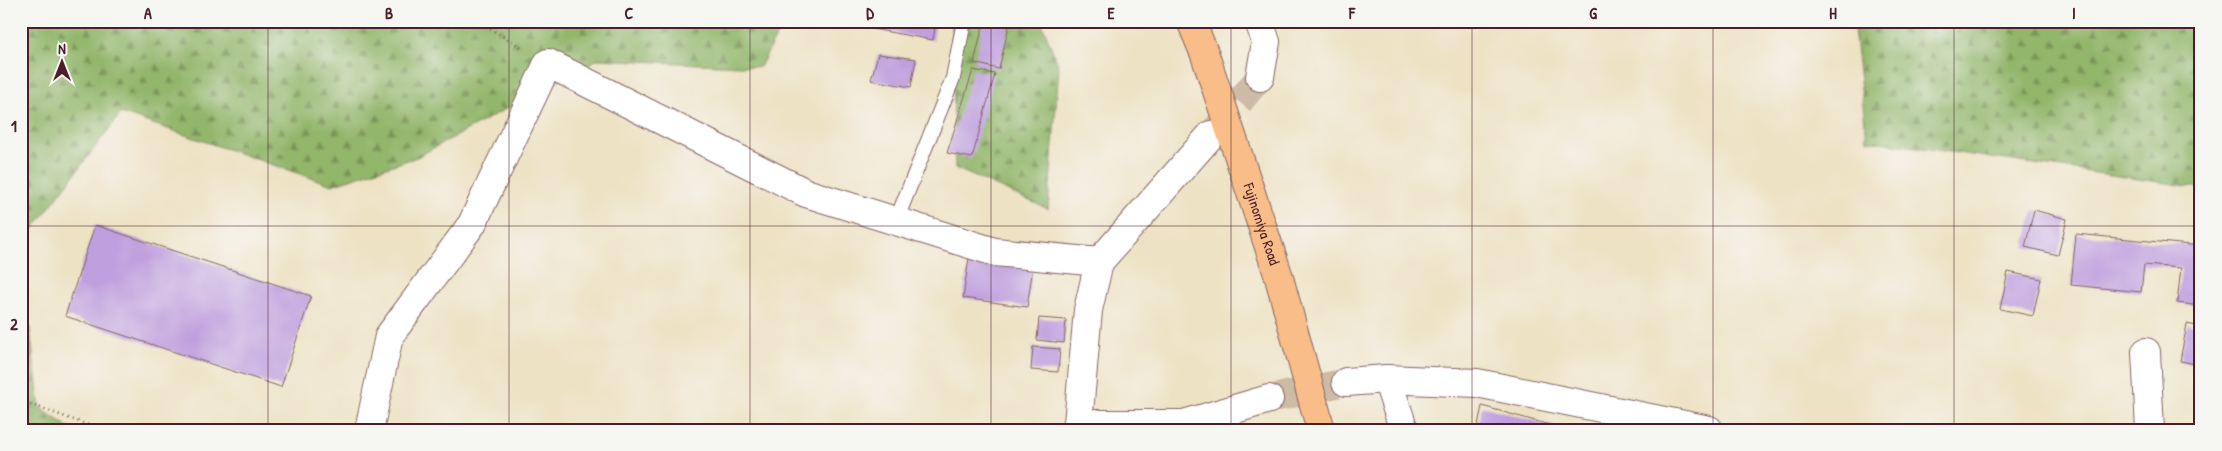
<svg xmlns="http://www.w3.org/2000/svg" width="2222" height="451" font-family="'Patrick Hand',sans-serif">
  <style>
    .forest { fill: url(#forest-firs); stroke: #6e6a4a }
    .building { fill: #bf9fde }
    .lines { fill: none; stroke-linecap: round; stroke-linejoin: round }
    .street-tunnel { stroke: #cdbba5; stroke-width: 28; stroke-dasharray: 28 14; stroke-linecap: butt }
    .lane-casing { stroke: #836361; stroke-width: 16 }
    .street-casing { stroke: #836361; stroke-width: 30 }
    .highway-casing { stroke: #836361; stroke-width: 30 }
    .path { stroke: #836361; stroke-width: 3; stroke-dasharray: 1 4; stroke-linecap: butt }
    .lane { stroke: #fff; stroke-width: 14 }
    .street { stroke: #fff; stroke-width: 28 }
    .highway { stroke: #f8bd88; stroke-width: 28 }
    .grid { fill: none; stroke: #4a1f2b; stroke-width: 1; stroke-opacity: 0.55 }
    .labels { text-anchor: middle; stroke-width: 4; stroke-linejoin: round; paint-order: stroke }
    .street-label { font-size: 15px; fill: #4a1f2b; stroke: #f6f6f2 }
    .neatline { fill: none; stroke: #4a1f2b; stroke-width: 2 }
    .grid-label { font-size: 16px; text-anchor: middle; font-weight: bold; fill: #4a1f2b }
  </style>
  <defs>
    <pattern id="forest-firs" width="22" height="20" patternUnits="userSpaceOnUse" patternTransform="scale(1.25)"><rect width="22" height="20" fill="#92b66a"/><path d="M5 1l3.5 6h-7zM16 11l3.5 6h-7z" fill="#799357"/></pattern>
  </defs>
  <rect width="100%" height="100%" fill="#f6f6f2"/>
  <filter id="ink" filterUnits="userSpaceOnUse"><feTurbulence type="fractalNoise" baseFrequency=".02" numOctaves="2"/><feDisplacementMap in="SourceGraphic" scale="10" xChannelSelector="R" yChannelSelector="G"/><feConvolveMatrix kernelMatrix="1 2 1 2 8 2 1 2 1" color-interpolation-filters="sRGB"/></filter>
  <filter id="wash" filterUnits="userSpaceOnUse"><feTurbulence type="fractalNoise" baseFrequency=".0096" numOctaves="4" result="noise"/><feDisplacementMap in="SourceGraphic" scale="20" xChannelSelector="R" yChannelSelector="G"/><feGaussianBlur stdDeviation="1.12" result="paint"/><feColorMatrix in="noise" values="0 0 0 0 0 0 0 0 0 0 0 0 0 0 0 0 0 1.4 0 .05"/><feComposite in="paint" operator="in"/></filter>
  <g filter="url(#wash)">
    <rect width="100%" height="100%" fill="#eee2c4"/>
    <g class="forest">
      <polygon points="21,21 784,21 760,67 598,59 417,157 332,185 121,113 21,245"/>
      <polygon points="952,21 1041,21 1059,67 1048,209 955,168"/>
      <polygon points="1853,21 2201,21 2201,188 1867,140"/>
      <polygon points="21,260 40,408 73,430 21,430"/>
    </g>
    <g id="blocks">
      <g class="building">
        <polygon points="828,21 936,21 933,40"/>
        <polygon points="984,21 1010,21 999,69 974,63"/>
        <polygon points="878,54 916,59 911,87 871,80"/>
        <polygon points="973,70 995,74 972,158 947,153"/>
        <polygon points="2034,210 2067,219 2058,255 2025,247"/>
        <polygon points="95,225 311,296 281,387 65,316"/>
        <polygon points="2076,234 2201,246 2201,306 2177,303 2181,268 2144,265 2141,292 2071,285"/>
        <polygon points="969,258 1033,267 1027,307 963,298"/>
        <polygon points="2008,272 2041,279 2033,316 2000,309"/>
        <polygon points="1039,318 1066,320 1064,343 1037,340"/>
        <polygon points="2187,324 2201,327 2201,365 2180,361"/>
        <polygon points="1033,347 1060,349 1058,372 1031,370"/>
        <polygon points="1482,406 1564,429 1564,430 1477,430"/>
      </g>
    </g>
  </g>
  <g filter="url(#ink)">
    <use href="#blocks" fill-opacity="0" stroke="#836361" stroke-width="1"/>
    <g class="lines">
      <g class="street-tunnel">
        <polyline points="1212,134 1260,77"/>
        <polyline points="1269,399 1346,382"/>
      </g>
      <defs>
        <polyline id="lane" points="896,221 953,78 964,21"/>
        <g id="street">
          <polyline points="1259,21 1266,42 1260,77"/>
          <polyline points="2146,352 2150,430"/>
          <polyline points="1387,379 1404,430"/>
          <polyline points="1346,382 1387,379 1477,383 1709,430"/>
          <polyline points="1078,424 1184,424 1269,399"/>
          <polyline points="369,430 389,336 472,224 548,63 806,193 995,252 1099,262"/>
          <polyline points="1075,430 1078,424 1088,310 1099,262 1211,135"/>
        </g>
        <g id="highway">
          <path id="s1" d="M1191,21L1205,55L1278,274L1321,430"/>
        </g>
      </defs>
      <use href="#lane" class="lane-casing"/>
      <use href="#street" class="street-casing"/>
      <use href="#highway" class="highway-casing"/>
      <g class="path">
        <polyline points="477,21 524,49"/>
        <polyline points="21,401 102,430"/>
      </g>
      <use href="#lane" class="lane"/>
      <use href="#street" class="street"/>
      <use href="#highway" class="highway"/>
    </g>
  </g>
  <path class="grid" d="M268,21V430M509,21V430M750,21V430M991,21V430M1231,21V430M1472,21V430M1713,21V430M1954,21V430M21,226H2201"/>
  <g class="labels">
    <g class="street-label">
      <text dy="5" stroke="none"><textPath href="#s1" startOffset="215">Fujinomiya Road</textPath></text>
    </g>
  </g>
  <rect width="2222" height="451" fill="none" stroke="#f6f6f2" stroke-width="55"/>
  <g transform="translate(62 62)" stroke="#f6f6f2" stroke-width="4" paint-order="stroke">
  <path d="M0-4L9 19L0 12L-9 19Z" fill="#4a1f2b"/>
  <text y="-8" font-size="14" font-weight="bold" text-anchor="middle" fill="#4a1f2b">N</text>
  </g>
  <rect x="28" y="28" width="2166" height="396" class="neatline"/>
  <g class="grid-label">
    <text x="148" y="19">A</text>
    <text x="389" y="19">B</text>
    <text x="629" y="19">C</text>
    <text x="870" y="19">D</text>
    <text x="1111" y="19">E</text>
    <text x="1352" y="19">F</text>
    <text x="1593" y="19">G</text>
    <text x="1833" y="19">H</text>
    <text x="2074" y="19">I</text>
    <text x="14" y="132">1</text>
    <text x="14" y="330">2</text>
  </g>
</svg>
